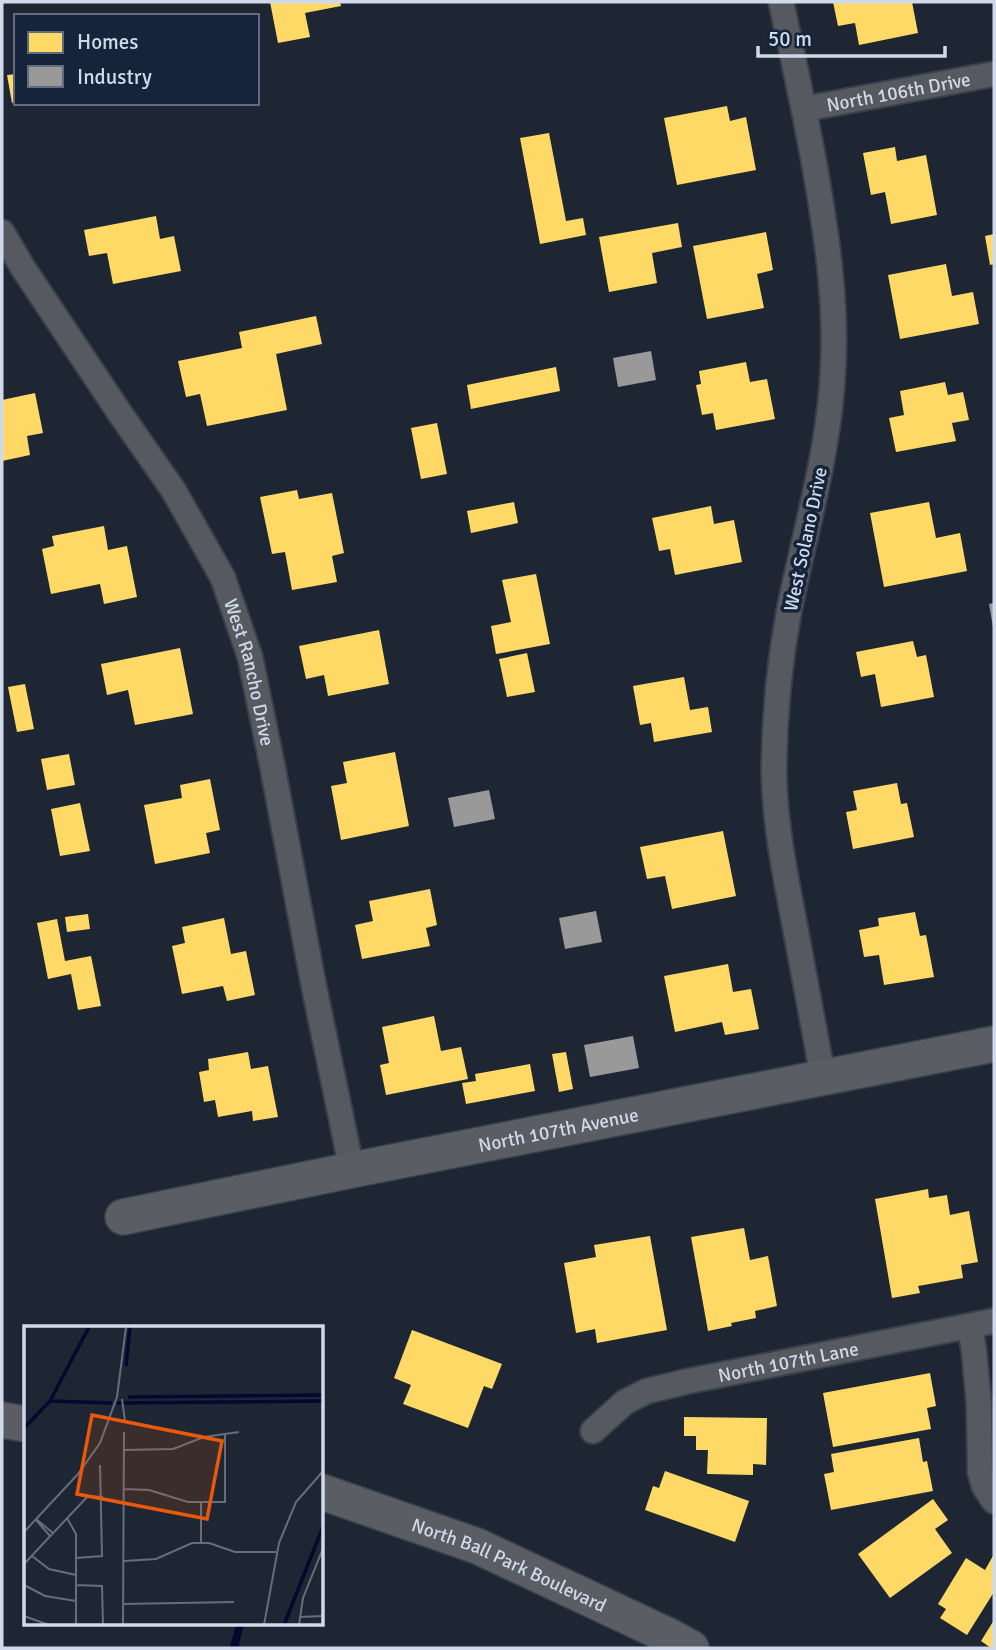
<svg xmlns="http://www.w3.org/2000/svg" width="996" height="1650" font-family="Signika,sans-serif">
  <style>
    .homes { fill: #ffd966 }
    .industry { fill: #999 }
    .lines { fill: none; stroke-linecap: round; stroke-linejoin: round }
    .stream { stroke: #03082d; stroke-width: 8 }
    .street-casing { stroke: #39404b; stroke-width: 28 }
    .secondary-casing { stroke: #39404b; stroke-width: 38 }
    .street { stroke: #565a60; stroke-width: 24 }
    .secondary { stroke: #5a5d64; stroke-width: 35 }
    .labels { text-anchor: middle; stroke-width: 7; stroke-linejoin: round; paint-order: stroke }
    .street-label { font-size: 19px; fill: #d0daea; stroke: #16243b }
    .inset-river { fill: none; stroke: #03082d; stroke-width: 3.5 }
    .inset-road { fill: none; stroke: #656e7c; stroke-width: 2 }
    .view { fill: #e8590c; fill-opacity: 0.15; stroke: #e8590c; stroke-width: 3.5 }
    .inset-edge { fill: none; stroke: #d0daea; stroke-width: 3.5 }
  </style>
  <rect width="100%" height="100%" fill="#1e2633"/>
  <g class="homes">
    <polygon points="270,2 340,2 341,6 305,13 310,37 278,43"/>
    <polygon points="833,2 912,2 918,33 859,45 855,23 838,26"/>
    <polygon points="16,74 16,102 12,103 7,75"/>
    <polygon points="727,106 730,121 746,117 756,170 677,185 664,118"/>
    <polygon points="549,133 566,221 583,218 586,235 540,244 520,138"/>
    <polygon points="895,147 897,161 926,155 937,215 891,224 885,192 871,195 863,153"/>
    <polygon points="156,216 160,239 174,236 181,271 113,284 107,253 89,256 84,230"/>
    <polygon points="678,223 682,247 652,253 657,283 609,292 599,237"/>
    <polygon points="766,232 773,270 757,274 764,308 707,319 693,246"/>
    <polygon points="994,234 994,264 990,265 985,236"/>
    <polygon points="946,264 952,296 973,292 979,324 900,339 888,275"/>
    <polygon points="316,316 322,344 276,354 287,410 207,426 200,394 186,397 178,361 242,348 239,332"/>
    <polygon points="746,362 750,382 767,379 775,419 716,430 713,413 702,415 696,385 701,384 699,371"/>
    <polygon points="556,367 560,391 471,409 467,385"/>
    <polygon points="945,382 948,395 963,392 969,420 952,423 956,441 896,452 889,418 904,415 900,391"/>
    <polygon points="35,393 43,433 27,436 30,455 2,461 2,400"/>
    <polygon points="437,423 447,474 421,479 411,428"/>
    <polygon points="297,490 299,499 332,493 344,553 332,556 337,582 292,590 285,552 272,554 260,497"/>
    <polygon points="514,502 518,523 471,533 467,511"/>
    <polygon points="929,502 936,538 960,533 967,571 884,587 870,513"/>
    <polygon points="711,506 714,524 734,520 742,562 675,575 670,549 659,551 652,518"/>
    <polygon points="104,526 108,550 127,546 137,597 104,604 100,584 51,594 42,549 54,546 52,536"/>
    <polygon points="536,574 550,644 496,654 491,626 511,622 502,580"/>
    <polygon points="379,630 389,684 328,696 324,675 306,679 299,646"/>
    <polygon points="913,641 917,657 926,655 934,697 881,707 875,674 861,677 856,652"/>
    <polygon points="180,648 193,714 135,725 128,690 107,695 101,664"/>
    <polygon points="527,653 535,692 507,697 499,659"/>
    <polygon points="684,677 690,710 708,707 712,732 654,742 651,723 640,725 633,686"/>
    <polygon points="25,684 34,729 17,732 8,687"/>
    <polygon points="395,752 409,826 341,840 331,786 347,783 343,762"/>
    <polygon points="69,754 75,785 47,790 41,759"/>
    <polygon points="210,779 220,830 206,833 210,853 155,864 144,805 182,798 180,785"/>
    <polygon points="897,783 901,804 907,803 914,837 853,849 846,812 857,810 853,791"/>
    <polygon points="80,803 90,851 60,856 51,809"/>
    <polygon points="723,831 736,896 672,909 665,876 647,879 640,847"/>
    <polygon points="430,889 437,925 426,928 430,946 362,959 355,925 373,921 369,901"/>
    <polygon points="915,912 920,936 926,935 934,977 884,985 879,955 864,957 859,930 879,926 878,918"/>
    <polygon points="88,914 90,929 67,932 65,917"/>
    <polygon points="224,918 231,954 246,951 255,995 227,1001 223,986 182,994 172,946 185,943 182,927"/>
    <polygon points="57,919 65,961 91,956 101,1006 78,1010 71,974 48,979 37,923"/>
    <polygon points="728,964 733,992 751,989 759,1029 725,1035 722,1022 675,1032 664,976"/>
    <polygon points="434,1016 441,1051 461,1047 468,1079 386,1095 380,1065 389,1063 382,1027"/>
    <polygon points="248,1052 251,1069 268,1066 278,1117 253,1121 252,1111 218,1117 215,1100 204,1102 199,1072 209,1070 208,1059"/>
    <polygon points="566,1052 573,1089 559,1092 552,1054"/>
    <polygon points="530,1064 535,1091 466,1104 462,1083 476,1081 475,1074"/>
    <polygon points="928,1189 929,1198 947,1195 950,1215 969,1211 978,1262 961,1265 963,1278 918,1286 920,1293 892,1298 875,1199"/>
    <polygon points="744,1228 750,1260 768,1256 777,1306 755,1311 756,1318 731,1323 732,1326 708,1331 691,1237"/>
    <polygon points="650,1236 667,1330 597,1343 595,1329 576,1333 564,1263 596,1257 594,1245"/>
    <polygon points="412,1330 502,1364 492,1389 484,1386 468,1428 403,1404 411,1385 394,1378"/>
    <polygon points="930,1373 936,1406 927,1408 931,1429 833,1447 823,1393"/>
    <polygon points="684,1417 767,1418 766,1465 753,1464 753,1475 707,1474 708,1450 696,1450 696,1436 684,1436"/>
    <polygon points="919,1438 923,1462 927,1461 933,1491 831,1510 824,1474 834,1472 831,1454"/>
    <polygon points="665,1471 749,1501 735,1542 645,1510 653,1486 659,1488"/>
    <polygon points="933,1499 948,1520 935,1529 952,1553 890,1598 858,1554"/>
    <polygon points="994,1554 994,1592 967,1635 940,1618 946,1609 938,1604 966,1558 985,1570"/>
    <polygon points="994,1620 994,1648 991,1648 981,1641"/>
  </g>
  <g class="industry">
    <polygon points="651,351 656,380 618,387 613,358"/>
    <polygon points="994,603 994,627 993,627 989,604"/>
    <polygon points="489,790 495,819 454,827 448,798"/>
    <polygon points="596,911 602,942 565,949 559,918"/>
    <polygon points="633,1036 639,1068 590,1077 584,1045"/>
  </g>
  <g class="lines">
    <polyline class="stream" points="234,1648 240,1624"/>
    <defs>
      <g id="street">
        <path d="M781,2C793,57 805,112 815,168C828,242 838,310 832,386C826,463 804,536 789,611C779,665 774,720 774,775C775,822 784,869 793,916C803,970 813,1023 823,1077"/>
        <path id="s1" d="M804,109L994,74"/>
        <path id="s2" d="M2,232L23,268L119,412L174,491L223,578L250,657L272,764L314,987L352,1170"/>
        <polyline points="970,1326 974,1351 979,1404 980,1472 984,1486 994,1501"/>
        <path id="s3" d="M593,1431L625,1402L647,1391L689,1381L994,1321"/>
      </g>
      <g id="secondary">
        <path id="s4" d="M123,1217L352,1170L994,1044"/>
        <polyline points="2,1420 26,1424"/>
        <path id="s5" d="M322,1492L477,1546L671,1637L691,1648"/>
      </g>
    </defs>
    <use href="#street" class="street-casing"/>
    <use href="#secondary" class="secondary-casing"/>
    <use href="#street" class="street"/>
    <use href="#secondary" class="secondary"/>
  </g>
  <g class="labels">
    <g class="street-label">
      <text dy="7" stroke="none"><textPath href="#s1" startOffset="96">North 106th Drive</textPath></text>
      <text transform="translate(805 539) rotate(-78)" y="7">West Solano Drive</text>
      <text dy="7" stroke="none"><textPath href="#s2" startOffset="509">West Rancho Drive</textPath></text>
      <text dy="7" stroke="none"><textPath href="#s4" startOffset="444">North 107th Avenue</textPath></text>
      <text dy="7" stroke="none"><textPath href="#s3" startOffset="212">North 107th Lane</textPath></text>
      <text dy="7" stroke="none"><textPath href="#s5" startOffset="201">North Ball Park Boulevard</textPath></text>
    </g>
  </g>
  <g transform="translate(24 1326)">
    <rect width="299" height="299" fill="#1e2633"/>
    <path class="inset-river" d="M102,40L106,1M104,71L300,69M26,75L88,77M93,77L300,75M0,102L26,75L65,1M260,299L300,198"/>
    <path class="inset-road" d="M98,73L101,95M100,124L149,123L180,111L215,106M100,163L125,164L164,176H201V109M43,192L52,208V299M12,193L29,207M12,194L26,210M0,206L54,148L76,117L93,71L102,1M177,217V176M8,230L25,243L52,249M52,232L78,230L76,139M100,235L132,233L168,217H185L211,226H252M0,238L64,170L79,171M0,259L21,270L52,275M52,259L78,260L79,299M99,278L210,276M0,290L25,299M275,291L300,290M99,299L100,106M240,299L255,217L272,176L300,144M275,299L279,272L300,220"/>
    <path class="view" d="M68,89L198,115L183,193L53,168Z"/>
    <rect width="299" height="299" class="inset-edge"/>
  </g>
  <rect width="996" height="1650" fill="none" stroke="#d0daea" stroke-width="7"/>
  <rect x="14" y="14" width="245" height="91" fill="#16243b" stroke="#606d81" stroke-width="2"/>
  <rect x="28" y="32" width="35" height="21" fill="#ffd966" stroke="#606d81" stroke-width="2"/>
  <text x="77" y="49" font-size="21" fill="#d0daea">Homes</text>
  <rect x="28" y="66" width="35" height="21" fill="#999999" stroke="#606d81" stroke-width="2"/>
  <text x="77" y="84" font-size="21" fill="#d0daea">Industry</text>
  <path d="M758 46v10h187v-10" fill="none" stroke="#d0daea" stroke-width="3.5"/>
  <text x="768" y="46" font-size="21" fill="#d0daea" stroke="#16243b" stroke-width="5" paint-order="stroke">50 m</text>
</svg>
